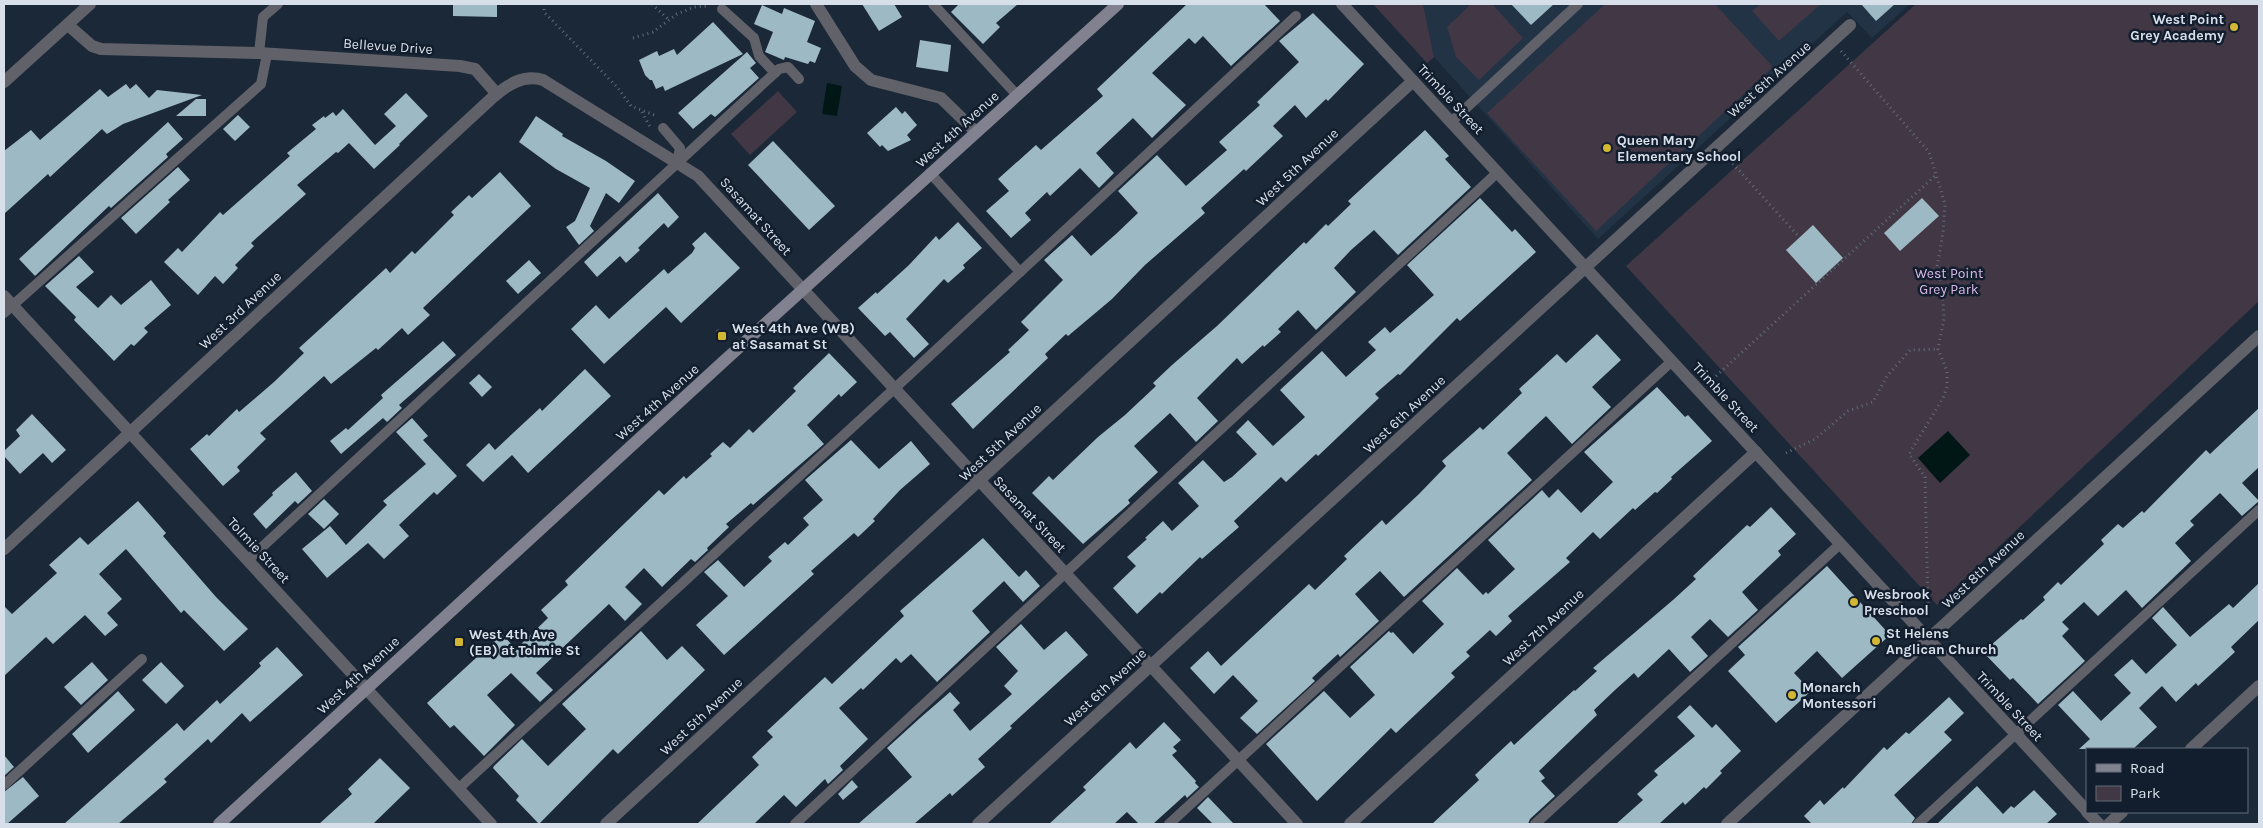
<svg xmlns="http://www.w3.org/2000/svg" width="2263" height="828" font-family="Karla,sans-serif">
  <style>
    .built { fill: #223346 }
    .green { fill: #413745 }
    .water { fill: #001716 }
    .building { fill: #9db9c3 }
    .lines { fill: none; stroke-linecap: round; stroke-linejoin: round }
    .path { stroke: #626d7a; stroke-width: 3; stroke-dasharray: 1 4; stroke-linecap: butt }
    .service { stroke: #61616a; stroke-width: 10 }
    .minor { stroke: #61616a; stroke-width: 12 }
    .secondary { stroke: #818190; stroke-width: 12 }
    .poi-dot { fill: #d4b635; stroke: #121e2d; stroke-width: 2 }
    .labels { text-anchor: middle; stroke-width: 5; stroke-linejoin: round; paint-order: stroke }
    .poi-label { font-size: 14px; font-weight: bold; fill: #d7e0ea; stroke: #121e2d; text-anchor: start }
    .street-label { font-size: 14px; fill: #d7e0ea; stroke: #121e2d }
    .park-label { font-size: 14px; fill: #d9b8e5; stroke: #121e2d }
  </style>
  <rect width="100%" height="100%" fill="#1b2837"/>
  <polygon class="built" points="1423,4 1910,4 1872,38 1847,12 1598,239 1434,57"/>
  <g class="green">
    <polygon points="1373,4 1423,4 1434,57 1427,63"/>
    <polygon points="1471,4 1492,4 1523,38 1479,80 1456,57 1447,27"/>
    <polygon points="1605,4 1715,4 1773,67 1596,231 1487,113"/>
    <polygon points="1760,4 1821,4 1779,41 1752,11"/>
    <polygon points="1916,4 2259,4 2259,301 1937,605 1626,266"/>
    <polygon points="778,91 797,112 750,155 731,134"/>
  </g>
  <g class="water">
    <polygon points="827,83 842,86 837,116 822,114"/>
    <polygon points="1948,431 1970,455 1940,483 1918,458"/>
  </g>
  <g class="building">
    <polygon points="453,4 497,4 497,17 453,16"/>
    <polygon points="862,4 894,4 902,17 879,31"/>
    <polygon points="959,4 1018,4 996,23 1000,27 983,44 951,12"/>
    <polygon points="1187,4 1264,4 1280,21 1231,66 1203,36 1195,44 1189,38 1152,73 1186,105 1152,138 1133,118 1096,153 1114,173 1099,188 1080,168 1050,196 1047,192 1025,213 1031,220 1011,238 986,211 1009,191 998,179 1036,145 1041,150 1080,116 1103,96 1097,89"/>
    <polygon points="1511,4 1554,4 1531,25"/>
    <polygon points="1861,4 1895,4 1876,21"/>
    <polygon points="762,5 782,14 784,8 815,21 807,42 821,48 815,63 810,61 808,64 785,57 784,60 765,52 773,32 754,24"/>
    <polygon points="1313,13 1364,64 1328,101 1326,99 1306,118 1295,105 1273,126 1283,136 1246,171 1244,169 1201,208 1205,213 1145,265 1112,299 1068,336 1066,334 1045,354 1048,358 973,429 951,404 1010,352 1008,350 1029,330 1021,322 1063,280 1044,260 1072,235 1091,256 1116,234 1138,213 1118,191 1157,155 1186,186 1227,150 1219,142 1260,105 1257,102 1299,62 1279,41"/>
    <polygon points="713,22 743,54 665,91 663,86 656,89 652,80 650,80 645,75 639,60 657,51 659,56 674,49 677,55"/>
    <polygon points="920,40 951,45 948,72 916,67"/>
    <polygon points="747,52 756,63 750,68 759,78 715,117 711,114 693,129 678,113"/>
    <polygon points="126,84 130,89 136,84 149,98 157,90 202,95 123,124 107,134 102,129 50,177 48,174 4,214 4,151 31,130 40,140 100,89 108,97"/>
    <polygon points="406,93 428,116 399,144 400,145 374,169 349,143 338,153 336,152 297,185 306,194 251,243 254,246 235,265 238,268 223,284 215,276 198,295 164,262 178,248 182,252 220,212 223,215 290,156 287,153 316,129 312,125 324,116 325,118 333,112 336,116 343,109 375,145 396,126 384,114"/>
    <polygon points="196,99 206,99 206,116 176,116"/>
    <polygon points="896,107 902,114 905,111 917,125 907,135 911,140 888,151 882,145 880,147 867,133"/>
    <polygon points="238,115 250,127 235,141 223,129"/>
    <polygon points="536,116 563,134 562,136 606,161 635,181 619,203 606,193 590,226 594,231 579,245 566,227 575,221 590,188 556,169 519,142"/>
    <polygon points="168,122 183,139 166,154 168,157 111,208 109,206 35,276 19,259"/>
    <polygon points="1425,130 1449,156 1445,159 1471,187 1398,255 1374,230 1351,250 1334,268 1356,292 1316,330 1298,310 1278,329 1281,332 1264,347 1263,345 1242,364 1237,358 1197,398 1218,421 1196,442 1170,413 1134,446 1158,472 1128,500 1130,503 1121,511 1083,544 1032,493 1049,476 1053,480 1098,437 1125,415 1156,386 1153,383 1172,365 1217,326 1304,242 1306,244 1326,224 1328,226 1351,204 1348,201"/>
    <polygon points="773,141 835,206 809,230 748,165"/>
    <polygon points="178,167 190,180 168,200 170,202 136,234 121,218"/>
    <polygon points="500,172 531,206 423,308 430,315 408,335 402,328 378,350 376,348 331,384 324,376 260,433 266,439 237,467 240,471 223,486 190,449 207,434 209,436 237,409 239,412 274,382 304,353 299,348 321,328 386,268 390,273 412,251 415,254 454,215 451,212 469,195 472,198"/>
    <polygon points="658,193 679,217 668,228 664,223 638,248 640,250 626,263 620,256 597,277 584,262"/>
    <polygon points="1480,198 1512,232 1515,229 1536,252 1460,321 1457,318 1400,375 1398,374 1375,394 1379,398 1318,456 1316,454 1286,482 1281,477 1234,521 1239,527 1202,559 1200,557 1162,594 1160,592 1137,614 1113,588 1136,566 1127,557 1147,539 1145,538 1163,521 1172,531 1199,506 1178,483 1203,460 1224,482 1232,477 1257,454 1236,432 1248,420 1273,446 1305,417 1280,390 1322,351 1346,377 1376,350 1368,342 1385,327 1390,333 1434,295 1407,265"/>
    <polygon points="1922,198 1939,216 1900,251 1884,233"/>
    <polygon points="958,222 982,248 963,265 965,268 948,283 944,279 906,319 929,344 914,358 890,332 885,336 858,308 876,292 877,294 909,265 936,236 939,240"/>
    <polygon points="1813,225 1843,258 1816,283 1786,250"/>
    <polygon points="705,232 740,268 681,323 666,307 604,364 571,329 596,305 609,319 664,269 668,274 692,253 695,248 692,244"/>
    <polygon points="79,256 94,272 76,287 98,308 111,295 121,305 151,280 171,305 144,328 148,332 134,346 131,344 114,361 74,320 76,317 45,286"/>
    <polygon points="529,260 541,273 518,294 506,281"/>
    <polygon points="1597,334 1621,360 1592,387 1611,407 1572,444 1546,416 1507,453 1532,480 1404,597 1380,571 1355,594 1379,621 1340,657 1338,654 1312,678 1315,681 1257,734 1240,718 1258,701 1233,675 1214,694 1190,668 1208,651 1221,666 1309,584 1315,590 1347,559 1344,556 1382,520 1386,525 1419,494 1446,466 1442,461 1480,427 1483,430 1522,393 1519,389 1557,354 1566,363"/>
    <polygon points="443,341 456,355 399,405 402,408 387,422 383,418 341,454 330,441 346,428 348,430 383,398 381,395"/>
    <polygon points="829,353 857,382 841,397 839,394 807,425 824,444 753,505 751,503 726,524 729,527 707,548 708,550 695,562 691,559 662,587 644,568 625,587 642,604 625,621 609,604 536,673 553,690 540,702 511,673 487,695 515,725 484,756 454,725 450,728 427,703 502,634 516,649 548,618 541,610 568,585 565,581 659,490 664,495 684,476 686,479 712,456 710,454 723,442 730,448 749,429 753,433 796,391 793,388"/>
    <polygon points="585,369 611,396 528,473 512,455 483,482 466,465 489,443 495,450 540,408 542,411"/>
    <polygon points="479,374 492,387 482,397 469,383"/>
    <polygon points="1657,387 1685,417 1688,415 1712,441 1671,477 1672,479 1657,493 1655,492 1635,510 1633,508 1600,539 1593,532 1566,558 1570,562 1508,616 1512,621 1496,636 1490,630 1466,652 1470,656 1451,673 1455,677 1396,733 1391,728 1317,801 1266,744 1324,691 1350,718 1375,695 1350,667 1389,631 1391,633 1393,632 1413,654 1444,624 1422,601 1457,568 1483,595 1486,592 1488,594 1515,569 1488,540 1542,490 1549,498 1558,489 1581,513 1613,482 1584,452"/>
    <polygon points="2259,408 2259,467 2242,483 2259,501 2242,516 2220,493 2190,521 2194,525 2175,543 2191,561 2142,608 2126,590 2098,616 2084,602 2062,622 2069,629 2062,636 2085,661 2038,704 2013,678 2010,680 1983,652 2021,619 2023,620 2045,600 2043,597 2058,582 2061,585 2104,544 2101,540 2118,524 2123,528 2142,511 2144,513 2206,450 2210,454"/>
    <polygon points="32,414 66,450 52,463 43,453 20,474 4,456 4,451 20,436 16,430"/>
    <polygon points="412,418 428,436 423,440 457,476 437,495 434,492 399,525 409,536 384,559 368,543 327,578 302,549 330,526 346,545 387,505 383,501 426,464 396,432"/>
    <polygon points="851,440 879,469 911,441 930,464 900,490 873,519 875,521 858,537 854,533 811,571 814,574 724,655 696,625 728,596 704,572 718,560 744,587 772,561 768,557 785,542 788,545 809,525 803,518 823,500 805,480"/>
    <polygon points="296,472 312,491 298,504 295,501 266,529 253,514 273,495 272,493"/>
    <polygon points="324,499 339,514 324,529 308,514"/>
    <polygon points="138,501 166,533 163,536 216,597 248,629 224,651 184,610 181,613 126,549 99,574 122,599 107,613 118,625 105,636 85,615 53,644 46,637 4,676 4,606 12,614 57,573 49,565 80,537 88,545"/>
    <polygon points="1771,507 1796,534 1778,551 1781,555 1742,592 1758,610 1728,637 1710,619 1691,637 1708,656 1690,672 1669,649 1638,678 1634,673 1615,690 1594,710 1597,715 1539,771 1545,778 1541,781 1555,796 1530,819 1528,824 1432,824 1479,780 1475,775 1497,754 1511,741 1514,745 1574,690 1575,691 1597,671 1593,668 1673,600 1696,579 1693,576 1712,558 1747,525 1750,527"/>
    <polygon points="983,538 1019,577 1026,570 1040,586 1023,602 1004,581 972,611 990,632 937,682 911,654 901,663 896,658 863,690 861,688 839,708 868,739 840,766 843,770 828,784 825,779 796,807 784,795 754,824 697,824 759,765 752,757 773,737 767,731 825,677 832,684 904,616 900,611"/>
    <polygon points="1827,566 1890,635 1842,678 1817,651 1794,673 1811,691 1776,723 1728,671 1745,655 1738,647"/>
    <polygon points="2259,583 2259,620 2231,647 2235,652 2198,686 2196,683 2176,702 2162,686 2139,708 2157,727 2133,749 2079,749 2090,739 2058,705 2073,691 2101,721 2131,693 2114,675 2132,659 2146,674 2177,645 2152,618 2163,607 2190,637 2229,604 2233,608"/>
    <polygon points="1021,624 1044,650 1066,631 1088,655 1010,726 1012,728 978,759 985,767 952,796 950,793 914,824 858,824 912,777 887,748 920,718 950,692 960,703 953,710 970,731 1012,694 1004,686 1018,671 996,647"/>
    <polygon points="641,631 667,660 682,646 705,670 618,754 613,749 539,824 516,800 519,796 493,768 494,766 522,739 548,766 586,729 562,704"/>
    <polygon points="277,647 303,675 250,722 242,713 211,743 208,739 164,779 167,782 118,824 64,824 177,723 184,731 217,700 220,704 261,666 259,663"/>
    <polygon points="92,662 108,680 81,705 64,687"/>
    <polygon points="161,662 184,686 166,704 142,680"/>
    <polygon points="118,691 135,710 88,753 72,734"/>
    <polygon points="1949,697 1964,713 1944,732 1952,740 1894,795 1915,818 1911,824 1812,824 1804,816 1820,800 1824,805 1843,787 1844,789 1884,747 1887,750 1906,732 1909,734"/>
    <polygon points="1690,705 1712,728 1716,724 1741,751 1720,771 1722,773 1706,789 1704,787 1685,805 1683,802 1659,824 1616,824 1643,800 1637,794 1658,775 1654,771 1695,736 1677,717"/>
    <polygon points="1164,722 1181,740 1173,747 1177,751 1172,755 1196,781 1195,783 1199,787 1187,798 1185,795 1153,824 1139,824 1127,812 1114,824 1049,824 1086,790 1083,787 1130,742 1136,749"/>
    <polygon points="4,755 14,767 4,776"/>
    <polygon points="380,758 410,788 373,824 319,824 352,794 348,789"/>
    <polygon points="23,777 39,796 7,824 4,824 4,792"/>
    <polygon points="852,780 858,787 843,800 838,794"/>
    <polygon points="1977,786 2003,814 2011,806 2014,808 2034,790 2057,814 2046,824 1937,824"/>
    <polygon points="1208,797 1234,824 1213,824 1197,808"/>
  </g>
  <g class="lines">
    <g class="path">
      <polyline points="544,4 544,12 617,87 631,106 657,116"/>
      <polyline points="652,4 669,20"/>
      <polyline points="633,38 653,32 677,14 694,7 709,6"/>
      <polyline points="1841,51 1929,152 1945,204 1943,233 1937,267 1943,301 1944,319 1938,349 1947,371 1947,387 1943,398 1909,454 1925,477 1928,608"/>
      <polyline points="642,112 650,127"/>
      <polyline points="1726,156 1799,237"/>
      <polyline points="717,330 722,336"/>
      <polyline points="1716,376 1936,175"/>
      <polyline points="1786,453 1815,439 1848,411 1873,402 1887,376 1910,350 1938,349"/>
    </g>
    <g class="service">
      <polyline points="933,4 1017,95"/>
      <polyline points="722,9 754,38 759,56 775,73"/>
      <polyline points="259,53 263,17 278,4"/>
      <polyline points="1451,122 1578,4"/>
      <polyline points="663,128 680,148 677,162"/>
      <polyline points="930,173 1020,272"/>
      <polyline points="4,313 261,84 267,54"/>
      <polyline points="248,560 779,69 788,67 799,79"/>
      <polyline points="4,785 142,659"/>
      <polyline points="458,789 894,389 1296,16"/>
      <polyline points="795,824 1498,172"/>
      <polyline points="1169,824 1672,361"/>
      <polyline points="1535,824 1840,544"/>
      <polyline points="1918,824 2259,510"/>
    </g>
    <g class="minor">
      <polyline points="816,4 855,66 871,80 941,98 976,132"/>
      <polyline points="1342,4 2087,811"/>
      <polyline points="68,25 92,46 101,49 259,53 460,66 475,69 497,94"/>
      <polyline points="4,82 90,4"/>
      <polyline points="4,296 491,824"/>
      <path d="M4,549L492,98C507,85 523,74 543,80L698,176L1297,824"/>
      <polyline points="2191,749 2259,686"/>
      <polyline points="2087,812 2099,824"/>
      <polyline points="606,824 1413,81"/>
      <polyline points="978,824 1850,25"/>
      <polyline points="1350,824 1756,452"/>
      <polyline points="1727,824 2259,336"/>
      <polyline points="2109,824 2122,812"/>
    </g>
    <polyline class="secondary" points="219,824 724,361 1118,4"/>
  </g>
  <g class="poi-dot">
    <circle cx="2234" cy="27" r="5"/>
    <circle cx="1607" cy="148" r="5"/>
    <rect x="717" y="331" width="10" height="10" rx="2.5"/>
    <circle cx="1854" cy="602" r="5"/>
    <circle cx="1876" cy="641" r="5"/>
    <rect x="454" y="637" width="10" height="10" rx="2.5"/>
    <circle cx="1792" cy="695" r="5"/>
  </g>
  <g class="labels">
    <g class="poi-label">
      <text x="2224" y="24" text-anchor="end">West Point<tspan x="2224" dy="16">Grey Academy</tspan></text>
      <text x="1617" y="145">Queen Mary<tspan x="1617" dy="16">Elementary School</tspan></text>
      <text x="732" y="333">West 4th Ave (WB)<tspan x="732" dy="16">at Sasamat St</tspan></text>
      <text x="1864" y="599">Wesbrook<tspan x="1864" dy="16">Preschool</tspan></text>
      <text x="1886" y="638">St Helens<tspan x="1886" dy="16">Anglican Church</tspan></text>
      <text x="469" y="639">West 4th Ave<tspan x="469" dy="16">(EB) at Tolmie St</tspan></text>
      <text x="1802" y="692">Monarch<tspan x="1802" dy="16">Montessori</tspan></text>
    </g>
    <g class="street-label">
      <text transform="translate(388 46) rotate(4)" y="5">Bellevue Drive</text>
      <text transform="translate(1769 79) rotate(-42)" y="5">West 6th Avenue</text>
      <text transform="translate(1451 99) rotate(47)" y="5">Trimble Street</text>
      <text transform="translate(957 129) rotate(-42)" y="5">West 4th Avenue</text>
      <text transform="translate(1297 167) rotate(-43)" y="5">West 5th Avenue</text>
      <text transform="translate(756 216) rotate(48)" y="5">Sasamat Street</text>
      <text transform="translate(240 310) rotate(-43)" y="5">West 3rd Avenue</text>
      <text transform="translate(1726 397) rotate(47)" y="5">Trimble Street</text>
      <text transform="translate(657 402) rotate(-42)" y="5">West 4th Avenue</text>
      <text transform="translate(1404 414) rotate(-43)" y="5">West 6th Avenue</text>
      <text transform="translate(1000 442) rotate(-43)" y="5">West 5th Avenue</text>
      <text transform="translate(1030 514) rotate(47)" y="5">Sasamat Street</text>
      <text transform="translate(259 550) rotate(47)" y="5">Tolmie Street</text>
      <text transform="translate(1983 569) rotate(-43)" y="5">West 8th Avenue</text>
      <text transform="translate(1543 627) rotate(-43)" y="5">West 7th Avenue</text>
      <text transform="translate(358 675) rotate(-43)" y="5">West 4th Avenue</text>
      <text transform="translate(1105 687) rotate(-43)" y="5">West 6th Avenue</text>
      <text transform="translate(2010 706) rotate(47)" y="5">Trimble Street</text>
      <text transform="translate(701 716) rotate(-43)" y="5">West 5th Avenue</text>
    </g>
    <g class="park-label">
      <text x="1949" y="278">West Point<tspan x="1949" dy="16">Grey Park</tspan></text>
    </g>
  </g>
  <rect width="2263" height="828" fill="none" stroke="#d7e0ea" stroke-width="10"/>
  <rect x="2086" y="748" width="162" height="65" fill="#121e2d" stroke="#616c79"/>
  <rect x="2096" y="764" width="25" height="8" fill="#818190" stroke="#616c79"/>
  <text x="2130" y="773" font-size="15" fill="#d7e0ea">Road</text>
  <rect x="2096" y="786" width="25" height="15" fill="#413745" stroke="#616c79"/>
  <text x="2130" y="798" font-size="15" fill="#d7e0ea">Park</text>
</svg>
